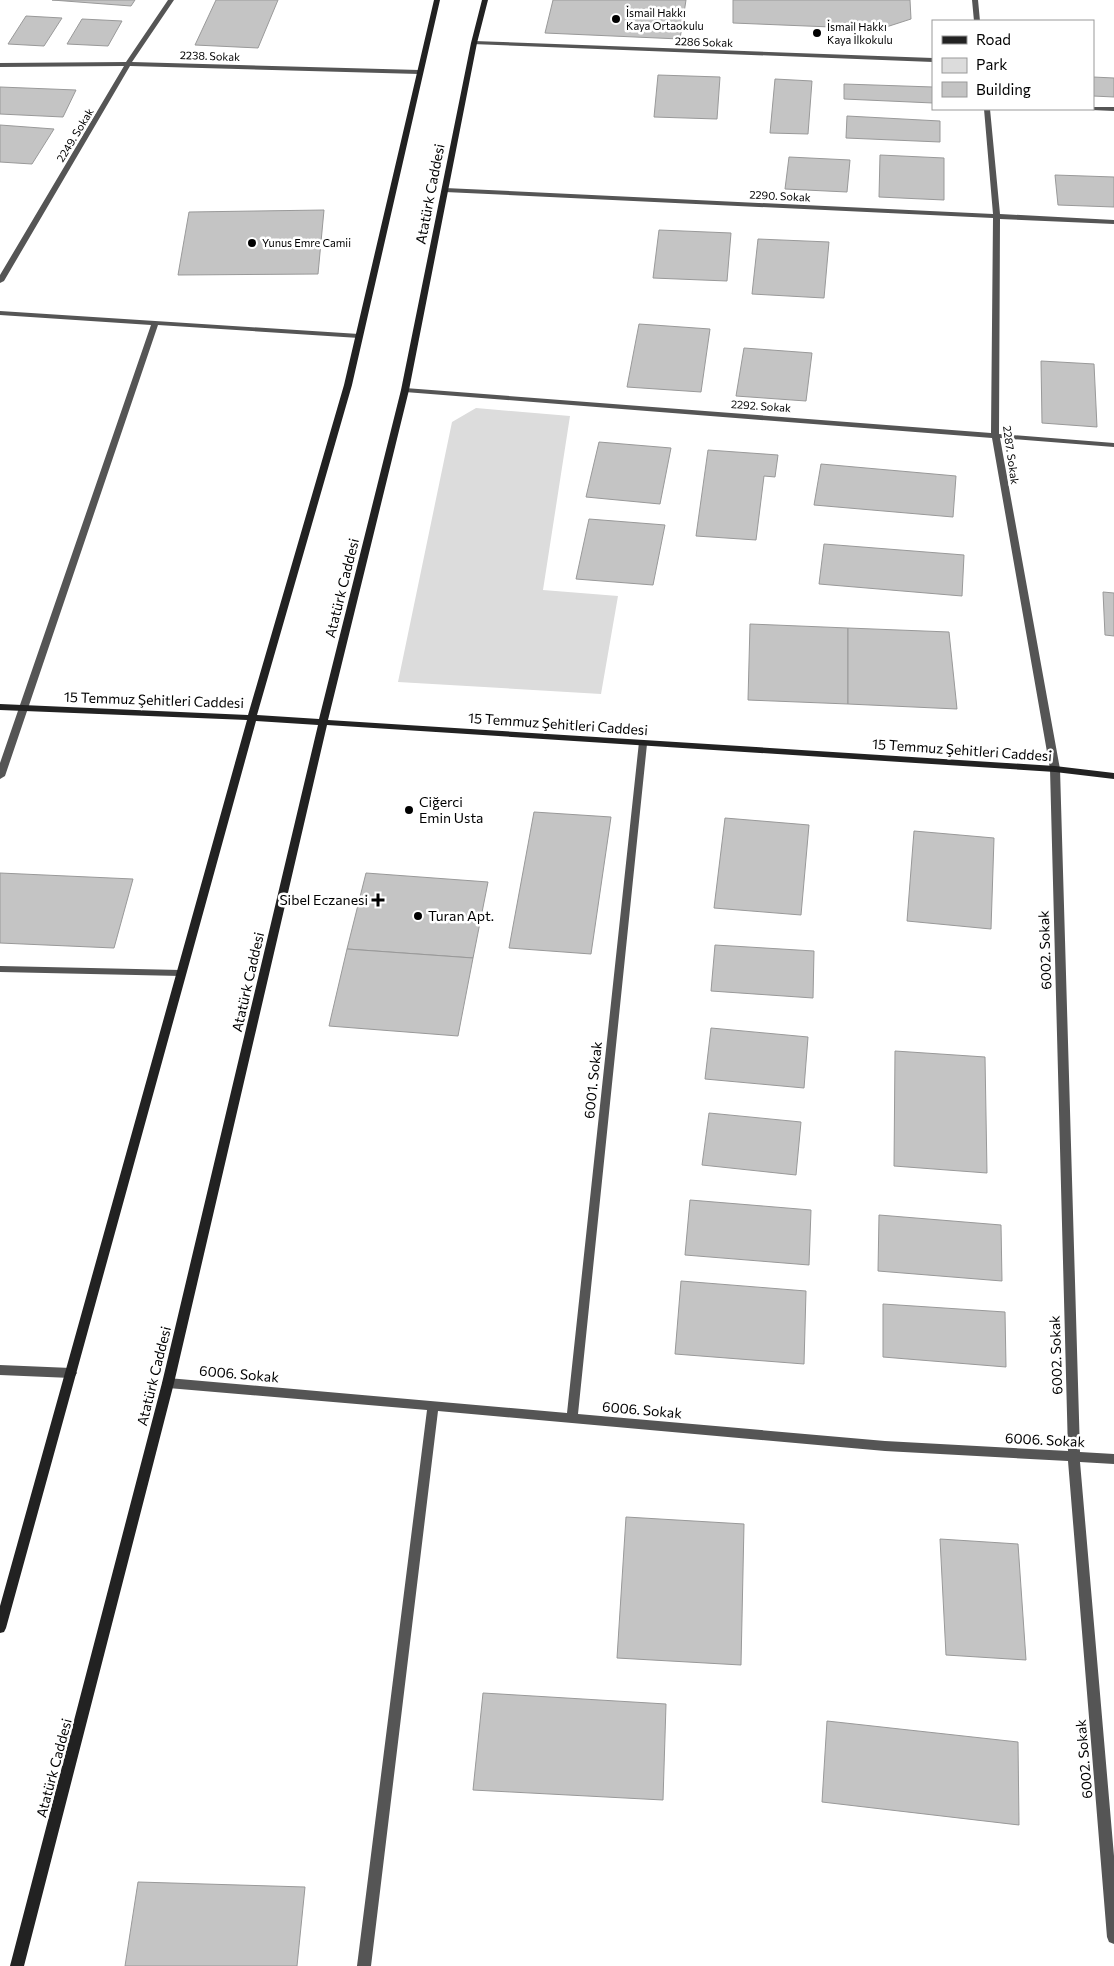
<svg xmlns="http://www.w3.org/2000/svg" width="1114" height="1966" font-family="Commissioner,sans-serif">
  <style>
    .green { fill: #dcdcdc }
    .building { fill: #c4c4c4; stroke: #999 }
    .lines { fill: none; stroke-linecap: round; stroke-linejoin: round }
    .minor { fill: #555; fill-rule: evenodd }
    .secondary { fill: #222; fill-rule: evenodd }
    .poi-dot { fill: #000; stroke: #fff; stroke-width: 2 }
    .labels { text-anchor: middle; stroke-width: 5; stroke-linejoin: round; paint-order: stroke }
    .far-poi-label { font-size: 11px; fill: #000; stroke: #fff; text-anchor: start }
    .far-street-label { font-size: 11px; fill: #000; stroke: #fff }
    .street-label { font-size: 14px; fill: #000; stroke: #fff }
    .poi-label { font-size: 14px; fill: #000; stroke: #fff; text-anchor: start }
  </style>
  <rect width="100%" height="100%" fill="#fff"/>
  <polygon class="green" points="476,408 570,416 543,590 618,596 601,694 398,682 452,422"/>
  <g class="building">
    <polygon points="52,0 135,0 131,6"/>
    <polygon points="216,0 278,0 258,48 195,45"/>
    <polygon points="553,0 686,0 680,39 545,33"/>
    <polygon points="733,0 910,0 911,19 880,29 733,23"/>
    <polygon points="26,16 62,18 44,46 8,44"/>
    <polygon points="82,19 122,21 108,46 67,44"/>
    <polygon points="658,75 720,77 717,119 654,117"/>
    <polygon points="1093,77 1114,78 1114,97 1093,96"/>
    <polygon points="775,79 812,81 808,134 770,133"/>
    <polygon points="844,84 933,87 933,103 844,99"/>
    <polygon points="0,87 76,90 63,117 0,114"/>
    <polygon points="847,116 940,121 940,142 846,138"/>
    <polygon points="0,125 54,129 32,164 0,162"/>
    <polygon points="880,155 944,158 944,200 879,197"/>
    <polygon points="789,157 850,160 847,192 785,189"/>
    <polygon points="1055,175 1114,177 1114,207 1058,205"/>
    <polygon points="324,210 318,274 178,275 189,212"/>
    <polygon points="659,230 731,233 727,281 653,278"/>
    <polygon points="758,239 829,242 824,298 752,294"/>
    <polygon points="639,324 710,329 701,392 627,387"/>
    <polygon points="744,348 812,353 806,401 736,396"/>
    <polygon points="1041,361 1094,364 1097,427 1042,423"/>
    <polygon points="599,442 671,448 660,504 586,497"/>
    <polygon points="708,450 778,455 775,477 764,476 756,540 696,536"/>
    <polygon points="821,464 956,476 953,517 814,505"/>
    <polygon points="589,519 665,525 653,585 576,579"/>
    <polygon points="824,544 964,555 962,596 819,584"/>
    <polygon points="1103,592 1114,593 1114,636 1105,635"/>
    <polygon points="750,624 848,628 848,704 748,700"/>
    <polygon points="848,628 949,632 957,709 848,704"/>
    <polygon points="534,812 611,817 591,954 509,948"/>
    <polygon points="725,818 809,825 801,915 714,908"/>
    <polygon points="914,831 994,838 991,929 907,921"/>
    <polygon points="0,873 133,879 114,948 0,943"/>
    <polygon points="366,873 488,882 473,958 347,949"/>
    <polygon points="715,945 814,951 813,998 711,991"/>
    <polygon points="347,949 473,958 458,1036 329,1026"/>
    <polygon points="711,1028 808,1037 804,1088 705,1079"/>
    <polygon points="895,1051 985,1057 987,1173 894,1166"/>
    <polygon points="709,1113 801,1122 796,1175 702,1165"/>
    <polygon points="690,1200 811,1210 809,1265 685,1255"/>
    <polygon points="879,1215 1001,1225 1002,1281 878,1271"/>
    <polygon points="681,1281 806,1291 804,1364 675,1354"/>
    <polygon points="883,1304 1005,1312 1006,1367 883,1357"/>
    <polygon points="626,1517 744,1524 741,1665 617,1658"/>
    <polygon points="940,1539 1018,1544 1026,1660 946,1655"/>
    <polygon points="483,1693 666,1704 663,1800 473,1790"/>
    <polygon points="827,1721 1018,1742 1019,1825 822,1802"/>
    <polygon points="138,1882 305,1887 297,1966 125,1966"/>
  </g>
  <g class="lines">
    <g class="minor">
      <polygon points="168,0 174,0 132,62 419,70 422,72 419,74 130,66 4,281 0,283 0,275 124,66 0,67 0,63 126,62"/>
      <polygon points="972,0 978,0 980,21 974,21"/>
      <polygon points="474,41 933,58 933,62 472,44 472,42"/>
      <polygon points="1093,107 1114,107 1114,111 1091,110 1090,109 1093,109"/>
      <polygon points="984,109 990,109 1000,214 1114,220 1114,224 1000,219 999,434 1114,443 1114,447 1000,438 1060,769 1080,1452 1114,1454 1114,1464 1080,1462 1114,1856 1114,1944 1109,1942 1107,1937 1068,1461 885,1451 438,1411 371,1966 357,1966 427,1410 168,1388 164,1386 162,1383 164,1380 168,1378 567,1413 639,742 645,742 647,744 578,1414 885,1441 1068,1451 1050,769 992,438 405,392 401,390 405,388 991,433 993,218 445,192 442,190 445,188 993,214"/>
      <polygon points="0,311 359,334 363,336 359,338 158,325 5,776 0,779 0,763 151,325 0,315"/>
      <polygon points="0,966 181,970 186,973 181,976 0,972"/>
      <polygon points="0,1365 71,1368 75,1370 77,1373 75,1376 71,1378 0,1375"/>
    </g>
    <polygon class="secondary" points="434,0 440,0 352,385 257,715 319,719 401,390 471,43 482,0 488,0 477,43 409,390 328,720 1055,766 1114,773 1114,779 1055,772 327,725 174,1383 24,1966 10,1966 162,1383 318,725 256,721 6,1628 4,1632 0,1633 0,1606 247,720 0,710 0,704 248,715 344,385"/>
  </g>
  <g class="poi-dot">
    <circle cx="616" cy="19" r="5"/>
    <circle cx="817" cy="33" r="5"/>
    <circle cx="252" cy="243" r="5"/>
    <circle cx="409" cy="810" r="5"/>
    <path d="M375.5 892.5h5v5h5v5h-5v5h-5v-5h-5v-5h5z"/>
    <circle cx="418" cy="916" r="5"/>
  </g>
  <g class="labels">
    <g class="far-poi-label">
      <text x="626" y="17">İsmail Hakkı<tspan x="626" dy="13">Kaya Ortaokulu</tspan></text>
      <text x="827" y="31">İsmail Hakkı<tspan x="827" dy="13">Kaya İlkokulu</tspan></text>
      <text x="262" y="247">Yunus Emre Camii</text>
    </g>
    <g class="far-street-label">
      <text transform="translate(704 42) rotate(2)" y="4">2286 Sokak</text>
      <text transform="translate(210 56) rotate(2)" y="4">2238. Sokak</text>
      <text transform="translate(75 135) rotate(-59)" y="4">2249. Sokak</text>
      <text transform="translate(780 196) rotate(3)" y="4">2290. Sokak</text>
      <text transform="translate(761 406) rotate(4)" y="4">2292. Sokak</text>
      <text transform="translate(1011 455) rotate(82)" y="4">2287. Sokak</text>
    </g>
    <g class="street-label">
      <text transform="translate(430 194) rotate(-79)" y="5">Atatürk Caddesi</text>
      <text transform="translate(342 588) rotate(-76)" y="5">Atatürk Caddesi</text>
      <text transform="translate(154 700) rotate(2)" y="5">15 Temmuz Şehitleri Caddesi</text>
      <text transform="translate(558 724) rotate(4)" y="5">15 Temmuz Şehitleri Caddesi</text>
      <text transform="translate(962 750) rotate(4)" y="5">15 Temmuz Şehitleri Caddesi</text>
      <text transform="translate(1045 950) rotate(-92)" y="5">6002. Sokak</text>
      <text transform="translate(248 982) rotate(-77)" y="5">Atatürk Caddesi</text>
      <text transform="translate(593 1080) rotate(-84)" y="5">6001. Sokak</text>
      <text transform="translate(1056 1355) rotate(-92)" y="5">6002. Sokak</text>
      <text transform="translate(239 1374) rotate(5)" y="5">6006. Sokak</text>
      <text transform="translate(154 1376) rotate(-76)" y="5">Atatürk Caddesi</text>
      <text transform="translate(642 1410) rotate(5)" y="5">6006. Sokak</text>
      <text transform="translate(1045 1440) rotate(3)" y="5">6006. Sokak</text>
      <text transform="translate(1084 1759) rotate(-95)" y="5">6002. Sokak</text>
      <text transform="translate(54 1768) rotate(-75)" y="5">Atatürk Caddesi</text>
    </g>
    <g class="poi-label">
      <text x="419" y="807">Ciğerci<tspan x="419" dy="16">Emin Usta</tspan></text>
      <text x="368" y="905" text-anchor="end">Sibel Eczanesi</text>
      <text x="428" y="921">Turan Apt.</text>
    </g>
  </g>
  <rect x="932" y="20" width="162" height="90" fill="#ffffff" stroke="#999999"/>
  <rect x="942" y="36" width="25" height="8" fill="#222222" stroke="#999999"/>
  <text x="976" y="45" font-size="15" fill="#000000">Road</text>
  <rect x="942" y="58" width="25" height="15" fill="#dcdcdc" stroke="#999999"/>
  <text x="976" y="70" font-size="15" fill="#000000">Park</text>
  <rect x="942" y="82" width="25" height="15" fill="#c4c4c4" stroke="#999999"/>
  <text x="976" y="95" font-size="15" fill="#000000">Building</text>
</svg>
